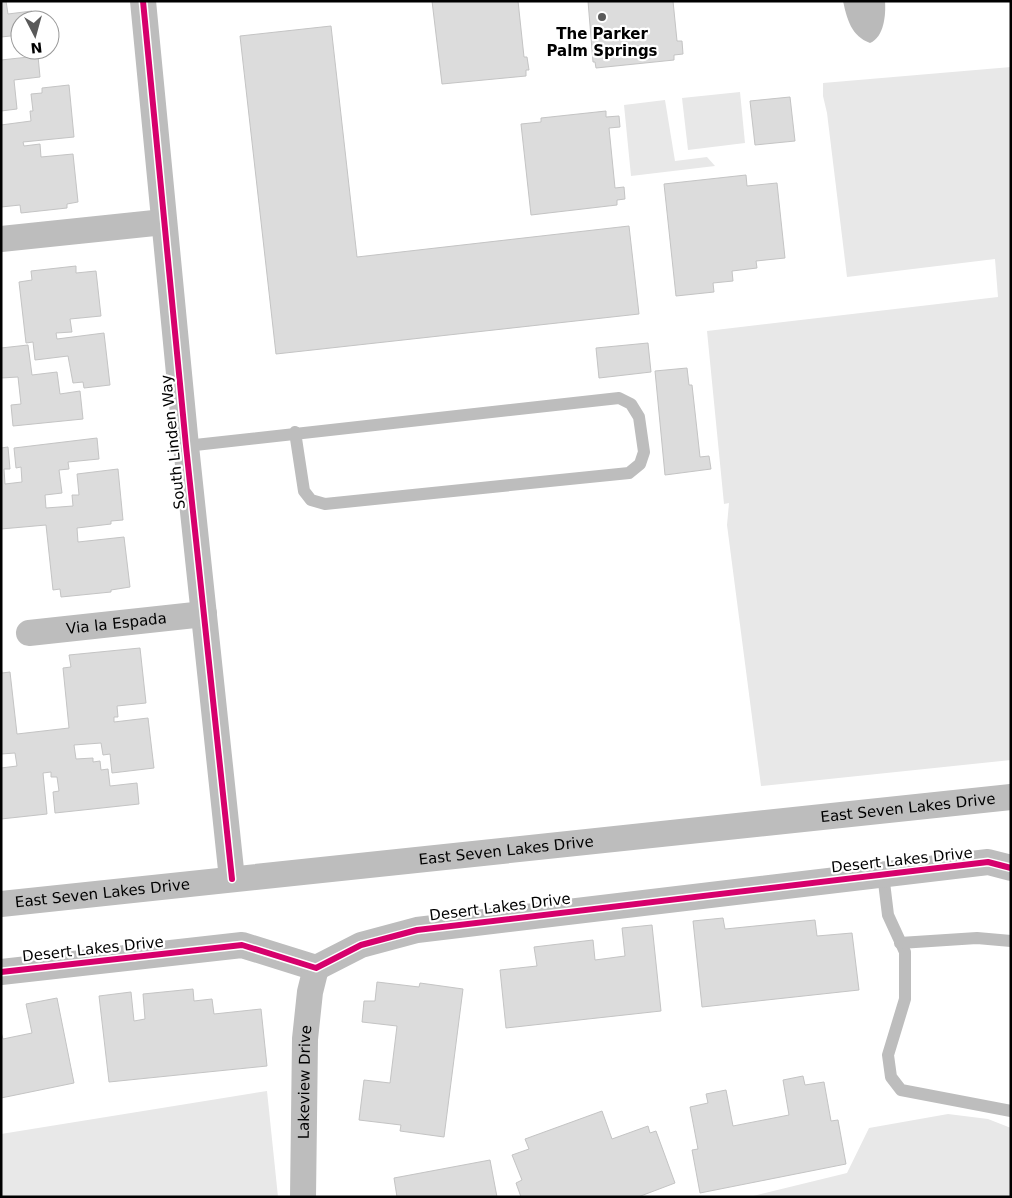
<svg xmlns="http://www.w3.org/2000/svg" width="1012" height="1198" font-family="'DejaVu Sans',sans-serif">
  <style>
    .green { fill: #e8e8e8 }
    .water { fill: #bababa }
    .building { fill: #dcdcdc; stroke: #c4c4c4 }
    .lines { fill: none; stroke-linecap: round; stroke-linejoin: round }
    .lane { stroke: #bdbdbd; stroke-width: 12 }
    .street { stroke: #bdbdbd; stroke-width: 26 }
    .cycleway-casing { stroke: #fff; stroke-width: 9 }
    .cycleway { stroke: #d6006c; stroke-width: 6 }
    .poi-dot { fill: #595959; stroke: #fff; stroke-width: 2 }
    .labels { text-anchor: middle; stroke-width: 4.5; stroke-linejoin: round; paint-order: stroke }
    .poi-label { font-size: 15px; font-weight: bold; fill: #000; stroke: #fff }
    .street-label { font-size: 15px; fill: #000; stroke: #fff }
  </style>
  <rect width="100%" height="100%" fill="#fff"/>
  <g class="green">
    <polygon points="1011,67 1011,760 761,786 727,525 729,503 724,504 707,331 998,297 995,259 847,277 827,113 823,96 823,83"/>
    <polygon points="740,92 745,143 688,150 682,98"/>
    <polygon points="665,100 675,161 707,157 715,166 631,176 624,105"/>
    <polygon points="267,1091 278,1197 1,1197 1,1134"/>
    <polygon points="948,1114 988,1119 1011,1128 1011,1197 749,1197 847,1173 869,1128"/>
  </g>
  <path class="water" d="M843,1H885C886,15 884,37 870,43C851,36 847,19 843,1Z"/>
  <g class="building">
    <polygon points="1,1 6,1 8,14 32,11 33,20 20,20 20,35 1,37"/>
    <polygon points="432,1 518,1 524,57 527,57 529,70 526,70 526,76 442,84"/>
    <polygon points="588,1 673,1 677,41 682,41 683,54 674,55 674,60 596,68 595,62 593,62"/>
    <polygon points="331,26 357,257 629,226 639,314 276,354 240,36"/>
    <polygon points="38,56 40,77 14,80 17,109 1,111 1,60"/>
    <polygon points="69,85 74,137 23,142 24,146 40,144 41,157 73,154 78,202 67,204 67,208 21,213 20,205 1,207 1,125 31,121 30,111 33,111 31,94 42,93 42,88"/>
    <polygon points="790,97 795,141 755,145 750,101"/>
    <polygon points="606,111 606,117 619,116 620,127 609,128 615,188 624,187 625,199 617,200 617,205 531,215 521,124 541,122 541,118"/>
    <polygon points="746,175 747,186 777,183 785,258 756,261 757,268 732,271 733,281 713,283 714,292 676,296 664,184"/>
    <polygon points="76,266 76,273 96,271 101,316 70,319 72,332 56,333 57,339 104,333 110,385 84,388 83,382 73,383 68,356 35,360 33,342 26,343 19,282 32,280 31,271"/>
    <polygon points="648,343 651,372 599,378 596,348"/>
    <polygon points="28,345 32,375 57,372 60,394 80,391 83,419 13,426 11,405 21,404 18,377 1,378 1,348"/>
    <polygon points="687,368 689,385 692,385 700,457 709,456 711,469 665,475 655,371"/>
    <polygon points="97,438 99,459 68,462 69,469 59,470 62,493 45,495 46,508 73,506 72,495 79,495 77,474 118,469 123,520 111,521 111,524 77,528 78,542 124,537 130,587 111,590 111,592 61,597 60,589 53,590 46,525 1,529 1,448 8,447 10,469 4,469 5,484 22,482 21,467 16,468 14,448"/>
    <polygon points="140,648 146,703 117,706 118,717 114,717 114,722 148,718 154,768 112,773 110,754 103,755 101,743 74,745 76,759 93,758 93,762 100,761 101,770 108,769 110,786 137,783 139,804 55,813 53,792 59,791 57,777 51,777 51,772 43,773 47,814 1,819 1,768 17,766 15,753 1,754 1,667 2,673 10,672 17,734 69,728 63,668 71,667 69,655"/>
    <polygon points="723,918 725,929 815,920 817,936 852,933 859,990 702,1007 693,921"/>
    <polygon points="652,925 661,1011 506,1028 500,970 537,966 534,947 593,940 595,960 625,956 622,928"/>
    <polygon points="377,982 419,987 420,983 463,989 444,1137 400,1131 401,1125 359,1120 364,1080 390,1083 397,1026 362,1022 364,1001 375,1001"/>
    <polygon points="193,989 194,1001 212,999 214,1014 261,1009 267,1066 109,1082 99,996 131,992 134,1021 145,1019 143,994"/>
    <polygon points="57,998 74,1083 1,1098 1,1032 3,1039 32,1033 26,1004"/>
    <polygon points="803,1076 805,1085 824,1082 831,1121 838,1120 846,1164 700,1193 692,1150 698,1149 690,1107 708,1103 706,1094 726,1090 733,1126 789,1115 783,1080"/>
    <polygon points="602,1111 612,1139 648,1126 650,1133 656,1131 675,1183 638,1197 521,1197 516,1183 522,1180 512,1155 529,1149 525,1139"/>
    <polygon points="490,1160 497,1197 397,1197 394,1178"/>
  </g>
  <g class="lines">
    <g class="lane">
      <polyline points="186,446 619,398 631,404 639,417 644,452 640,464 629,473 325,504 311,500 304,491 295,432"/>
      <polyline points="883,874 888,915 905,952 905,999 888,1055 891,1077 901,1090 1011,1111"/>
      <polyline points="900,943 977,938 1011,941"/>
    </g>
    <g class="street">
      <polyline points="143,1 186,446 232,879"/>
      <polyline points="1,239 164,222"/>
      <path id="s1" d="M29,633L204,614"/>
      <path id="s2" d="M1,904L1011,797"/>
      <polyline points="1,972 242,945 316,968 361,945 417,930 988,862 1011,868"/>
      <path id="s3" d="M303,1197L305,1039L310,992L316,968"/>
    </g>
    <defs>
      <g id="cycleway">
        <polyline points="143,1 186,446 232,879"/>
        <polyline points="1,972 242,945 316,968 361,945 417,930 988,862 1011,868"/>
      </g>
    </defs>
    <use href="#cycleway" class="cycleway-casing"/>
    <use href="#cycleway" class="cycleway"/>
  </g>
  <circle class="poi-dot" cx="602" cy="17" r="5"/>
  <g class="labels">
    <g class="poi-label">
      <text x="602" y="39">The Parker<tspan x="602" dy="17">Palm Springs</tspan></text>
    </g>
    <g class="street-label">
      <text transform="translate(173 442) rotate(-96)" y="5">South Linden Way</text>
      <text dy="5" stroke="none"><textPath href="#s1" startOffset="88">Via la Espada</textPath></text>
      <text dy="5" stroke="none"><textPath href="#s2" startOffset="912">East Seven Lakes Drive</textPath></text>
      <text dy="5" stroke="none"><textPath href="#s2" startOffset="508">East Seven Lakes Drive</textPath></text>
      <text transform="translate(902 860) rotate(-6)" y="5">Desert Lakes Drive</text>
      <text dy="5" stroke="none"><textPath href="#s2" startOffset="102">East Seven Lakes Drive</textPath></text>
      <text transform="translate(500 907) rotate(-7)" y="5">Desert Lakes Drive</text>
      <text transform="translate(93 949) rotate(-6)" y="5">Desert Lakes Drive</text>
      <text dy="5" stroke="none"><textPath href="#s3" startOffset="115">Lakeview Drive</textPath></text>
    </g>
  </g>
  <rect width="1012" height="1198" fill="none" stroke="#000000" stroke-width="5"/>
  <g transform="translate(35 35) rotate(174)"><circle r="24" fill="#ffffff" stroke="#999999"/>
  <path d="M0-4L9 19L0 12L-9 19Z" fill="#595959"/>
  <text y="-8" font-size="14" font-weight="bold" text-anchor="middle" fill="#000000">N</text>
  </g>
</svg>
